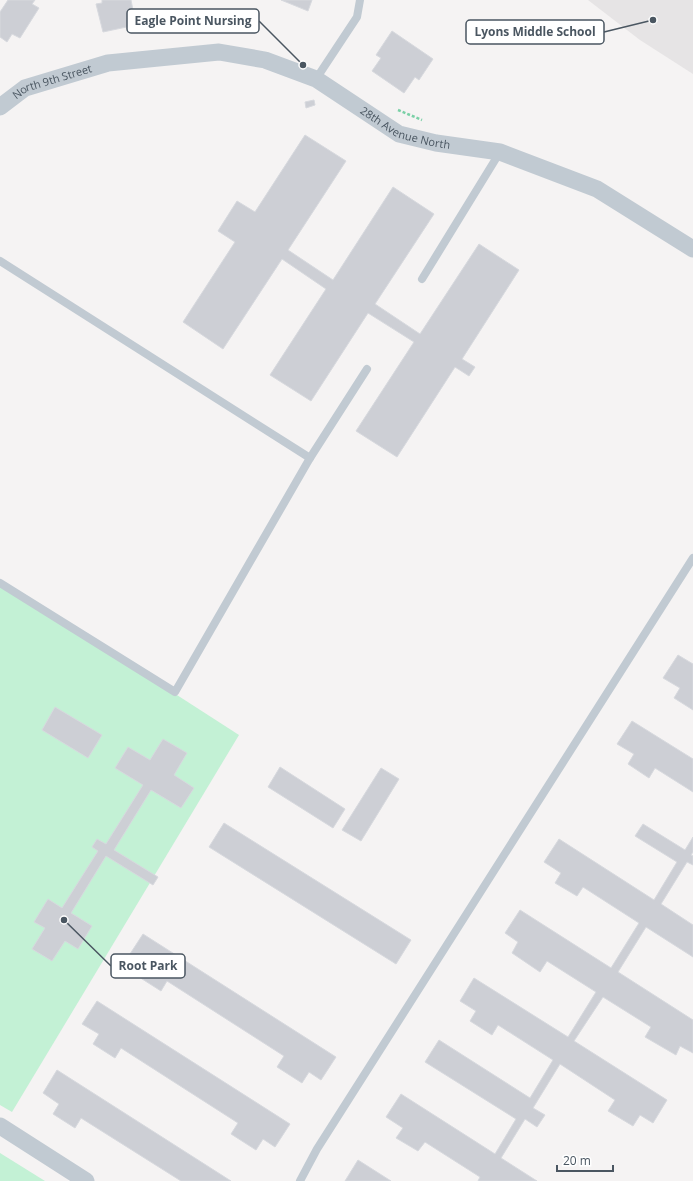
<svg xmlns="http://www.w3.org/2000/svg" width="693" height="1181" font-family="'Open Sans',sans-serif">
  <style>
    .education { fill: #e6e4e5 }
    .green { fill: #c3f1d5 }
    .building { fill: #cdcfd5; stroke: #d7d9de }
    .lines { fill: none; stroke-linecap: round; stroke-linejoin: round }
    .path { stroke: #7ad0a6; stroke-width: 2.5; stroke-dasharray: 3 2; stroke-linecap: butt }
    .service { stroke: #c1cad2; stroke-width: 8 }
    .minor { stroke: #c1cad2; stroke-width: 17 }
    .labels { text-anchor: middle; stroke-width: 4; stroke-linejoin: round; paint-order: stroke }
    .street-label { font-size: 11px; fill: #4a5661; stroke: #fff }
    .leader { fill: none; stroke: #4a5661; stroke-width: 1.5 }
    .callout-dot { fill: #4a5661; stroke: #fff; stroke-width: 1.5 }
    .callout { fill: #fff; stroke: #4a5661; stroke-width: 1.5 }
    .callout-label { font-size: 12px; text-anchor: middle; font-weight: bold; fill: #4a5661 }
  </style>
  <rect width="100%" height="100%" fill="#f5f3f3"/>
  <polygon class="education" points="588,0 693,0 693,74 640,40"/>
  <g class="green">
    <polygon points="0,581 239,735 12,1112 0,1105"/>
    <polygon points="0,1153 45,1181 0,1181"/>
  </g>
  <g class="building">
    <polygon points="8,0 35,0 32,4 39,8 20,38 12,34 7,42 0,37 0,12"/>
    <polygon points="102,0 131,0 136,25 103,32 96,4 102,3"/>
    <polygon points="281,0 312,0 308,11"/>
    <polygon points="392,31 433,59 419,80 415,77 404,93 372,71 381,58 376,55"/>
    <polygon points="314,100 315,105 306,108 305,102"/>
    <polygon points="305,135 346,161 288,250 333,280 393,187 434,214 375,304 420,334 479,244 519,270 462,359 475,367 469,376 455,367 397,457 356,431 414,342 368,313 311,401 270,375 326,289 282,259 223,349 183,322 235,242 218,231 237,201 255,212"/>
    <polygon points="678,655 693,664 693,710 674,698 680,688 663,678"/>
    <polygon points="55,707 102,735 88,758 42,730"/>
    <polygon points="632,721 693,759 693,792 655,768 649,778 628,764 634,754 617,744"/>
    <polygon points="163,739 187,753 174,775 194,788 181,808 151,790 114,850 158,877 153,885 106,856 71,913 92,926 78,949 65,941 52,961 32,949 45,928 34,922 48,899 62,908 98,851 92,847 97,839 106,844 143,785 115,768 128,747 150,760"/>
    <polygon points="280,767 345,809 333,828 268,787"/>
    <polygon points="381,768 399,779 361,841 342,830"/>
    <polygon points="224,823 411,940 396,964 209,847"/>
    <polygon points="643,824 685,850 693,837 693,852 691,855 693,856 693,865 687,862 661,904 693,925 693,957 646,927 618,972 693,1020 693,1053 680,1046 676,1055 645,1037 651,1027 603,997 574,1041 667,1100 653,1123 640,1115 633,1126 608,1111 615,1100 560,1064 533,1108 545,1115 537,1127 525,1119 501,1158 537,1181 478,1181 480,1177 425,1142 418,1151 396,1138 403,1128 386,1117 401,1094 495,1154 516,1119 425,1062 439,1040 530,1098 553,1060 498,1025 492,1035 470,1021 476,1011 460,1001 474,978 568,1037 596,992 547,961 540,972 512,953 518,942 505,933 520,910 611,968 639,923 583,887 577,896 555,883 561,873 544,862 559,839 654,900 677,862 635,836"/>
    <polygon points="143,934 336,1057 321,1080 309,1072 302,1083 277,1067 284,1056 167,981 161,991 139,977 145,968 128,957"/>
    <polygon points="97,1001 290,1124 275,1147 263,1139 256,1150 231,1134 238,1123 121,1048 115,1058 93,1044 99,1034 82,1024"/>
    <polygon points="57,1070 231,1181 181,1181 81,1118 75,1128 53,1114 59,1104 43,1093"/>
    <polygon points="358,1160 391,1181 345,1181"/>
  </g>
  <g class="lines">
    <polyline class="path" points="398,110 422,120"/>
    <g class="service">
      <polyline points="316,79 357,17 360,0"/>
      <polyline points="0,261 310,458"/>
      <polyline points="422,279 500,152"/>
      <polyline points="0,583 175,692 310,458 367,369"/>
      <polyline points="300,1181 317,1149 693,558"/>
    </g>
    <g class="minor">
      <path id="s1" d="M0,107L25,88L108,63L219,52L265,60L316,79L399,134L436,143L500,152L597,189L693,249"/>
      <polyline points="0,1126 86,1181"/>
    </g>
  </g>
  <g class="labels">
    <g class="street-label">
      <text dy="4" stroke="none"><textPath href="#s1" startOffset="59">North 9th Street</textPath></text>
      <text dy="4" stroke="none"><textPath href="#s1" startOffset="434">28th Avenue North</textPath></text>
    </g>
  </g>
  <path class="leader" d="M303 65L259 21M653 20L604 32M64 920L111 966"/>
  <g class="callout-dot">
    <circle cx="303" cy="65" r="4"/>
    <circle cx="653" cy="20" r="4"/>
    <circle cx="64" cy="920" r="4"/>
  </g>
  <g class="callout">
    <rect x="127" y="9" width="132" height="24" rx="4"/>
    <rect x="466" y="20" width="138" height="24" rx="4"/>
    <rect x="111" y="954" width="74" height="24" rx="4"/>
  </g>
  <g class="callout-label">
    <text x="193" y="25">Eagle Point Nursing</text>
    <text x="535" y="36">Lyons Middle School</text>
    <text x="148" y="970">Root Park</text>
  </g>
  <path d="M557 1165v6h56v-6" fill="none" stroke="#4a5661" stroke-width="2"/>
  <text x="563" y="1165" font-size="12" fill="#4a5661" stroke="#ffffff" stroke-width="3" paint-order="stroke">20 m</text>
</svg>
